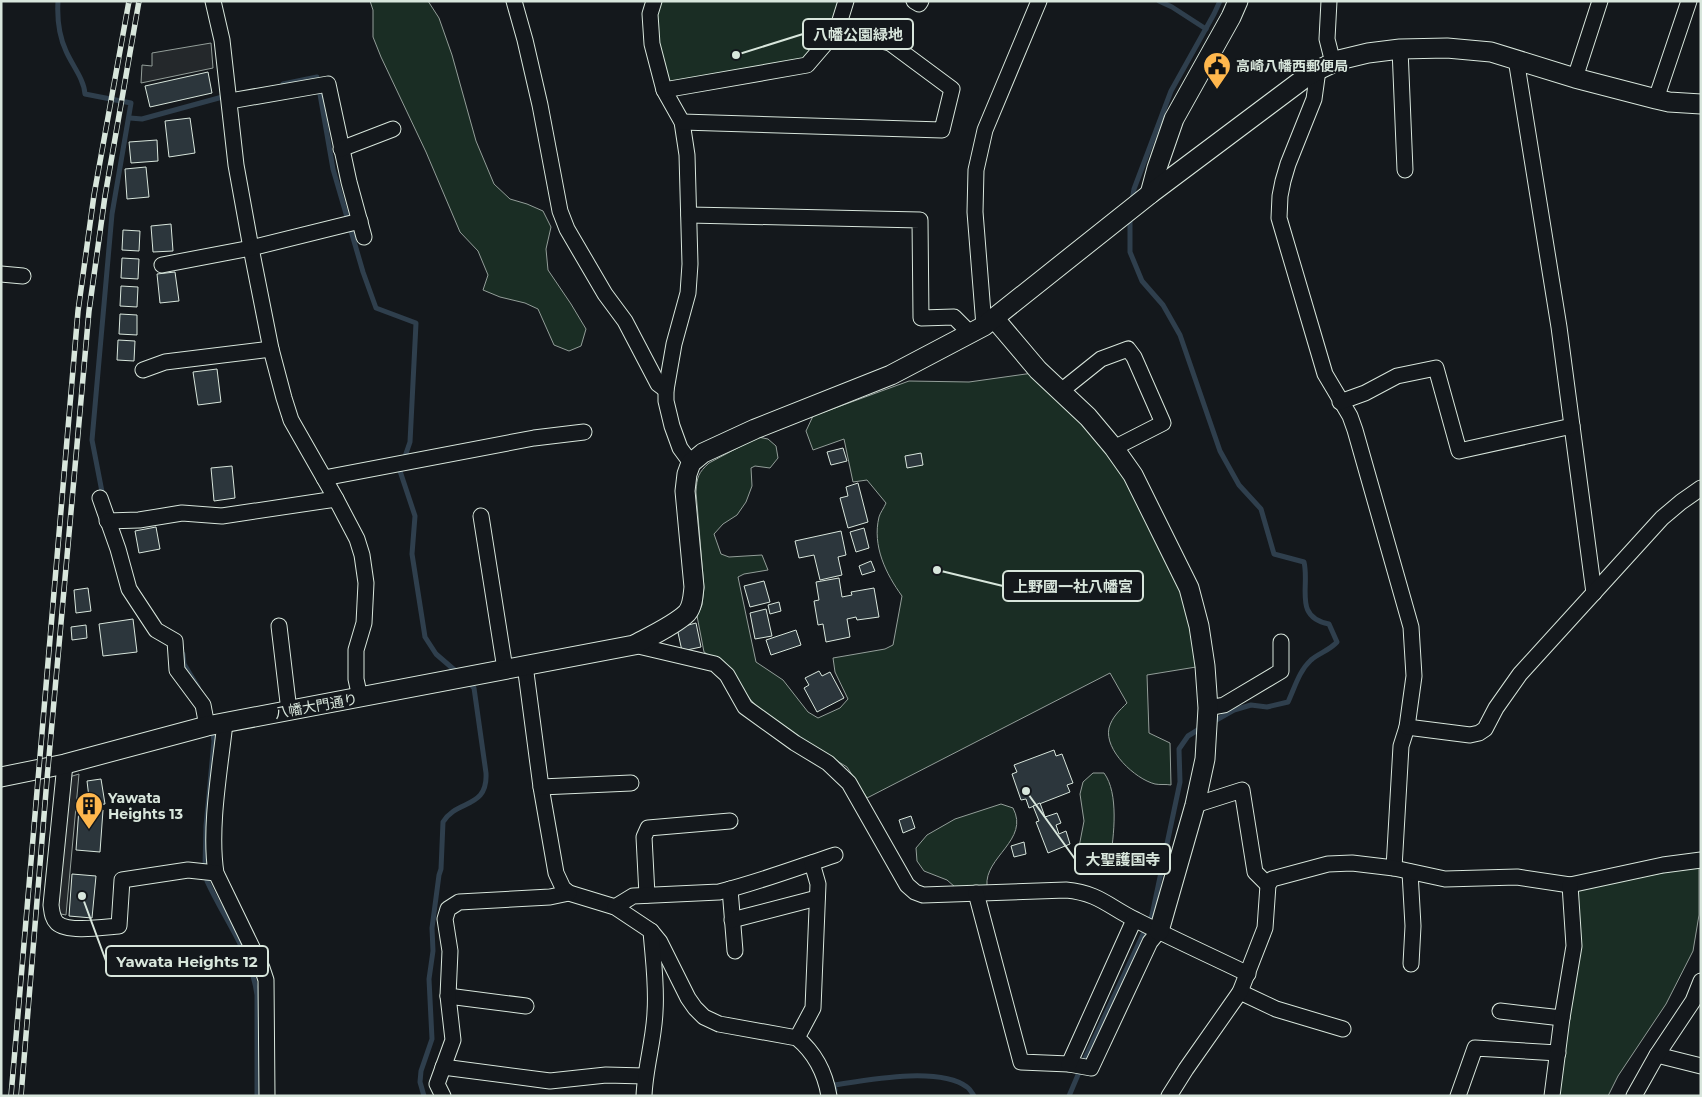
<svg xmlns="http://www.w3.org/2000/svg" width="1702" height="1097" font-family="Montserrat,'Noto Sans JP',sans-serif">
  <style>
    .green { fill: #1a2d24; stroke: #939e99 }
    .parking { fill: #24282b; stroke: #939e99 }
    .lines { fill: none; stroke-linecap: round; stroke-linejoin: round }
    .stream { stroke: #2f3f4d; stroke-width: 5 }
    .building { fill: #2c363c; stroke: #d8e6dc }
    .minor-casing { stroke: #d8e6dc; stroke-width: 17 }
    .tertiary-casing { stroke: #d8e6dc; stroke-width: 21 }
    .minor { stroke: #14181c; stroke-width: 15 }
    .tertiary { stroke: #14181c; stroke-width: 19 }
    .rail-casing { stroke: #d8e6dc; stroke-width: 5.5 }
    .rail { stroke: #14181c; stroke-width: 4; stroke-dasharray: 11; stroke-linecap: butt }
    .labels { text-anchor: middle; stroke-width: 4; stroke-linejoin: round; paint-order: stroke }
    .poi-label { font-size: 14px; font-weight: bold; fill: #d8e6dc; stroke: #14181c; text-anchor: start }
    .street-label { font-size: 14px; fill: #d8e6dc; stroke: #14181c }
    .leader { fill: none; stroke: #d8e6dc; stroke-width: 2 }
    .callout-dot { fill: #d8e6dc; stroke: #14181c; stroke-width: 2 }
    .callout { fill: #14181c; stroke: #d8e6dc; stroke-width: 2 }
    .callout-label { font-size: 15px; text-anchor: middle; font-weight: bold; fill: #d8e6dc }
  </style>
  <rect width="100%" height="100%" fill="#14181c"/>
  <g class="green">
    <polygon points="370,1 428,1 439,18 452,55 476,141 494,184 510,199 527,204 543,211 551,227 546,249 548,270 571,304 586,329 581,346 569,351 554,345 538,309 525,303 500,297 483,290 488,275 478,251 460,232 426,152 381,57 373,37 373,10"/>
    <polygon points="654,1 846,1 807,65 664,90"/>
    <path d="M1033,373L1084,424L1127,479L1181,591L1192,630L1196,667L1147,675L1149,733L1170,743L1171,785C1166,784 1160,785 1155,784C1135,779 1104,750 1109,728C1112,717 1120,710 1127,703L1110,673L867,798L847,767L798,737L756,706L718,661L704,652L697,616L702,605L704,588L696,492C697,477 698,473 709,463L758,437L768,439L776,446L778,458L770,468L755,466L751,468L752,486L746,502L737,515L723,524L714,534L721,554L729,557L762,555L768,570L744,574L738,577L756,662L783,680L808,712L818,718L840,708L848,699L835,672L833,658L885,649L893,645L902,596C886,574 872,546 879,517C880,513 884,508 886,503L867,480L853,482L844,439L813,450L806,431L813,416L909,381L969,382Z"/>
    <path d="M1093,773H1104C1119,793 1114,836 1110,860L1103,865L1091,863L1084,856L1079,847L1084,821L1080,794L1083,782Z"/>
    <path d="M1001,804L1013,808C1030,840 984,857 987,886L955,887L947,880L924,871L917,861L916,848L927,835L955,819Z"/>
    <polygon points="1699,866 1699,915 1693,951 1666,1004 1618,1076 1608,1096 1556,1096 1577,889"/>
  </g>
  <g class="parking">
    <polygon points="211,43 213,68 141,83 142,65 152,66 152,53"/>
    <polygon points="79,774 66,915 61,914 57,909 69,777"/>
  </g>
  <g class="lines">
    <g class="stream">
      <path d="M58,1C57,18 59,36 66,51C72,65 84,79 85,94L131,103L112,214L92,440L103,497"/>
      <polyline points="1159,1 1172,7 1206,29"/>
      <polyline points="283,84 317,77 333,169 363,272 376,308 416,323 410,442 400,471 415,516 412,554 425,637 436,654 458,673"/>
      <polyline points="130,118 142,119 226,96"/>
      <polyline points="1132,201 1134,189 1171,91 1214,14 1220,1"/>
      <path d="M1130,217V252L1142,281L1163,305L1180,335L1220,451L1239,485L1261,509L1274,554L1304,562C1310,587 1293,617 1329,624L1337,642C1330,650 1319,653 1311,660C1299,671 1295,687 1288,702L1267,707L1251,705L1234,710L1211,723"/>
      <polyline points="183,654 184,664 198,687"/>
      <polyline points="205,866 206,826 214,741 212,728"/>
      <path d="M207,881C224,919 252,954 257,995V1096"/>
      <path d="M835,1090L834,1085C867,1080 939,1066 967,1087C970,1089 972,1093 974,1096"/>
      <path d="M424,1096L420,1082L421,1071L432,1039L429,979L433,951L432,928L439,875L441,869L443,822C457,799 488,809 486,773L474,688L468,682"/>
      <polyline points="1069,1096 1086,1056 1152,915 1180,782 1179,749 1188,736 1201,728"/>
    </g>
  </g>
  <g class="building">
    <polygon points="208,72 212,93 150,107 145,86"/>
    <polygon points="190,118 195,153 169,157 165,121"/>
    <polygon points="157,140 158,161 131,163 129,142"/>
    <polygon points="146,167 149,197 127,199 125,169"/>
    <polygon points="171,224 173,251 153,252 151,226"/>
    <polygon points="123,230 140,231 139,251 122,250"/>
    <polygon points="122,258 139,259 138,279 121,278"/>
    <polygon points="175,272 179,301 160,303 157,274"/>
    <polygon points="121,286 138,287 137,307 120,306"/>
    <polygon points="120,314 137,315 137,335 119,334"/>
    <polygon points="118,340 135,341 134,361 117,360"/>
    <polygon points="217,369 221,402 198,405 193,372"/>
    <polygon points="843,448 847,461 831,465 827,452"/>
    <polygon points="921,453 923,465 907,468 905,456"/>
    <polygon points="232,466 235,498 214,501 211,468"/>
    <polygon points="858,483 868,522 848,528 840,498 848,496 846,487"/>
    <polygon points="156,527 160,549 139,553 135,531"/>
    <polygon points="864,528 869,548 856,552 850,532"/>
    <polygon points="841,531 846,555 838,557 842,575 820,580 814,555 799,558 795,541"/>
    <polygon points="871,561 875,571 862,575 859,566"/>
    <polygon points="839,578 842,597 852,595 851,592 874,588 879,617 857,620 856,617 847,619 850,637 826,642 823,624 818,625 814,601 819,600 816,582"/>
    <polygon points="764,581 770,602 750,607 744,586"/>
    <polygon points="88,588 91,611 76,613 74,590"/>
    <polygon points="779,602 781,611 770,614 768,605"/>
    <polygon points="766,609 772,636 755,639 750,613"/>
    <polygon points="133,619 137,652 103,656 99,624"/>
    <polygon points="696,623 701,647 682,651 677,628"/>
    <polygon points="86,625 87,638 72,640 71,627"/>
    <polygon points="796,630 801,645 771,655 766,640"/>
    <polygon points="819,671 822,676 830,672 844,698 817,712 804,688 809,685 805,678"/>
    <polygon points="1054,750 1056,756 1062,754 1073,783 1067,785 1070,792 1029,808 1026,799 1021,800 1012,774 1017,772 1014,765"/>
    <polygon points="101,779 105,804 90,806 87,781"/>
    <polygon points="1040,803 1045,817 1057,813 1061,823 1056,825 1059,834 1066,831 1070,844 1048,853 1036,822 1039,821 1033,806"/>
    <polygon points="79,808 103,810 100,852 76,850"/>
    <polygon points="911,816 915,828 903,833 899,820"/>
    <polygon points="1024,842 1026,854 1014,857 1011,846"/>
    <polygon points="72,874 96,876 92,918 69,916"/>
  </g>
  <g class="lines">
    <defs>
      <g id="minor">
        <polyline points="213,1 222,40 236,165 251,248 271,349 284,398 291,420 336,499 357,539 362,555 366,583 364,623 356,650 356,679 360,698"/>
        <polyline points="514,1 525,40 540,105 560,211 567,229 605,294 625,321 658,384 666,390"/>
        <polyline points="654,1 650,14 652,44 664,90 682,122 687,155 690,264 688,293 674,344 666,390 666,401 672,426 680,448 691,463"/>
        <polyline points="914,1 919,4 921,1"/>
        <polyline points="1329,1 1327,39 1333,63"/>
        <polyline points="1400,49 1405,170"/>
        <polyline points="1516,59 1559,327 1594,593"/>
        <polyline points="1318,70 1314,99 1288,164 1283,181 1280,196 1279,218 1325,374 1350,416 1355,430 1411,627 1414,676 1407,727 1401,746 1394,868"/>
        <polyline points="1575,78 1600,1"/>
        <polyline points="664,90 807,65 837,30 846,1"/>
        <polyline points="1656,99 1689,1"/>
        <polyline points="230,101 328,84 349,182 364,237"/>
        <polyline points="682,122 942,130 952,89 890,43 837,30"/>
        <polyline points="341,149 393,129"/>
        <polyline points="689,215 920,220 921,318 954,317 970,333"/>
        <polyline points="162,265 251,248 360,221"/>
        <polyline points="1,274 23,276"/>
        <polyline points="984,326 975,212 976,170 985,130 1039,1"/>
        <polyline points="143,370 165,362 271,349"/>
        <polyline points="1061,391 1101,359 1128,349 1134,357 1163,423 1114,448"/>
        <polyline points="1340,402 1365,393 1397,376 1436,368 1459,451 1572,426"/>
        <polyline points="324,478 534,438 584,432"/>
        <polyline points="100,498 118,549 129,589 156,630 175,641 177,670 203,705 207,726"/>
        <polyline points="481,516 505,669"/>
        <polyline points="107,521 139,520 182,513 222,516 336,499"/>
        <polyline points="279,626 289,711"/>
        <path d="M634,645L715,664L727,675L745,707L795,743L828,763L849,783L907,885L915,892L923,895L1066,890C1099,893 1109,907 1136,920C1173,939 1211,956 1248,974"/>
        <path d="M525,665L541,787L556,873L563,888L569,893L615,907L651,931L660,942L688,998L695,1008L704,1017L719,1024L797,1038C815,1053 825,1072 829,1096"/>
        <polyline points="1208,708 1224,705 1281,671 1281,642"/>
        <path d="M225,723C220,769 209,828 216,873L262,968L266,980L267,1096"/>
        <polyline points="1407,727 1470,735 1479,733 1485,729 1496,708 1520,674 1662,518 1681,502 1701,488"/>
        <path d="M65,764L51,905C52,912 52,918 57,923C68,933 105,927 119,926L122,880L188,870L216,873"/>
        <polyline points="541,787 631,783"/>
        <polyline points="1195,805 1242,790 1255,872 1268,885"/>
        <polyline points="1410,872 1413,926 1411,964"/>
        <polyline points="730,889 735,951"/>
        <polyline points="976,893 1021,1062 1069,1064 1091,1068 1150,942 1159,931"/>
        <polyline points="647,895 644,837 648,828 730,821"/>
        <path d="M615,907L633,896L719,892C759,882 796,868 835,855"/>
        <polyline points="732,920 817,898"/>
        <polyline points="1240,992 1276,1009 1343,1029"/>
        <polyline points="448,996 526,1006"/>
        <polyline points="1500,1011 1562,1018"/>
        <polyline points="797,1038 813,1008 818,884 812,863"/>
        <polyline points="1657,1055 1701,1066"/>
        <polyline points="1069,1064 1134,920"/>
        <polyline points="443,1067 550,1081 606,1075 645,1076"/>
        <polyline points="443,1096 437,1084 453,1040 448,996 450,951 445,919 448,909 459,902 550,897 569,893"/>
        <path d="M644,1096C645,1068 654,1040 655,1012C657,985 653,958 651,931"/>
        <polyline points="1169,1096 1186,1069 1240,992 1265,928 1268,885 1272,879 1328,864 1352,863 1394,868 1445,879 1517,877 1570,885 1663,865 1701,860"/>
        <polyline points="1458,1096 1475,1048 1558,1053"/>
        <polyline points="1552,1096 1562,1018 1574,946 1570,885"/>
        <polyline points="1634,1096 1657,1055 1693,1001 1701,981"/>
      </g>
      <g id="tertiary">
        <polyline points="1150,194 1157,168 1174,119 1231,17 1238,1"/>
        <polyline points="994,318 1038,370 1088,417 1114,448 1133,475 1189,588 1199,626 1205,666 1208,708 1205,759 1195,805 1159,931"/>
        <path d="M1,777L65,764L207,726L634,645C649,637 675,625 687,613C693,606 693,595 694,587L685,491L687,474L691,463L703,453L755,429L891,375L984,326L1150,194L1306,77L1318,70L1339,60L1368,53L1400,49L1447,48L1491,52L1575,78L1656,99L1669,102L1701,104"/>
      </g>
    </defs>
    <use href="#minor" class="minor-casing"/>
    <use href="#tertiary" class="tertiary-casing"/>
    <use href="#minor" class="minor"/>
    <use href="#tertiary" class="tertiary"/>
    <defs>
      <g id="rail">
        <polyline points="11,1096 78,311 94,195 129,1"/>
        <polyline points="21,1096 47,779 89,311 105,196 139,1"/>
      </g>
    </defs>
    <use href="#rail" class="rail-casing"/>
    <use href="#rail" class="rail"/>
  </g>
  <defs>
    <symbol id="civic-pin" viewBox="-11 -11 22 30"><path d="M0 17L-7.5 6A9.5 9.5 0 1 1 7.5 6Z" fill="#ffb74d" stroke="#14181c"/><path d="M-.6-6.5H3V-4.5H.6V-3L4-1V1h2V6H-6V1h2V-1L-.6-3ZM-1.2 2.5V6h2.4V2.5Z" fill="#111"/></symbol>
    <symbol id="building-pin" viewBox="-11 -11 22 30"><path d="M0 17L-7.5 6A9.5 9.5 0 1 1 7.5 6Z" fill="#ffb74d" stroke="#14181c"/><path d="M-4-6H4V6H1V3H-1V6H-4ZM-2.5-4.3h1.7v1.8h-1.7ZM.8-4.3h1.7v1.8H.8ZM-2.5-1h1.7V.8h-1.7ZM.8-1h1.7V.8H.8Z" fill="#111"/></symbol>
  </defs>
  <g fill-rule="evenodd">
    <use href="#civic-pin" x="1201" y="50" width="32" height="43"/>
    <use href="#building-pin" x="73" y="790" width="32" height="43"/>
  </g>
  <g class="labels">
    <g class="poi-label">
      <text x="1236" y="71">高崎八幡西郵便局</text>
      <text x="108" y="803">Yawata<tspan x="108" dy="16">Heights 13</tspan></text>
    </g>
    <g class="street-label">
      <text transform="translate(316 706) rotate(-10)" y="5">八幡大門通り</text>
    </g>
  </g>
  <path class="leader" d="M736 55L803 34M937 570L1003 586M1026 791L1075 859M82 896L106 961"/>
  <g class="callout-dot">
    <circle cx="736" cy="55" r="5"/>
    <circle cx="937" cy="570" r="5"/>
    <circle cx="1026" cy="791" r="5"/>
    <circle cx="82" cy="896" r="5"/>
  </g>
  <g class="callout">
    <rect x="803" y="19" width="110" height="30" rx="5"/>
    <rect x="1003" y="571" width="140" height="30" rx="5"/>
    <rect x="1075" y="844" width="95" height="30" rx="5"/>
    <rect x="106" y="946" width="162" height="30" rx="5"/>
  </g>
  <g class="callout-label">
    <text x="858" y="40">八幡公園緑地</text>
    <text x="1073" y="592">上野國一社八幡宮</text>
    <text x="1123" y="865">大聖護国寺</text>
    <text x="187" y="967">Yawata Heights 12</text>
  </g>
  <rect width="1702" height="1097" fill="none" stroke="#d8e6dc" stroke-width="5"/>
</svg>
